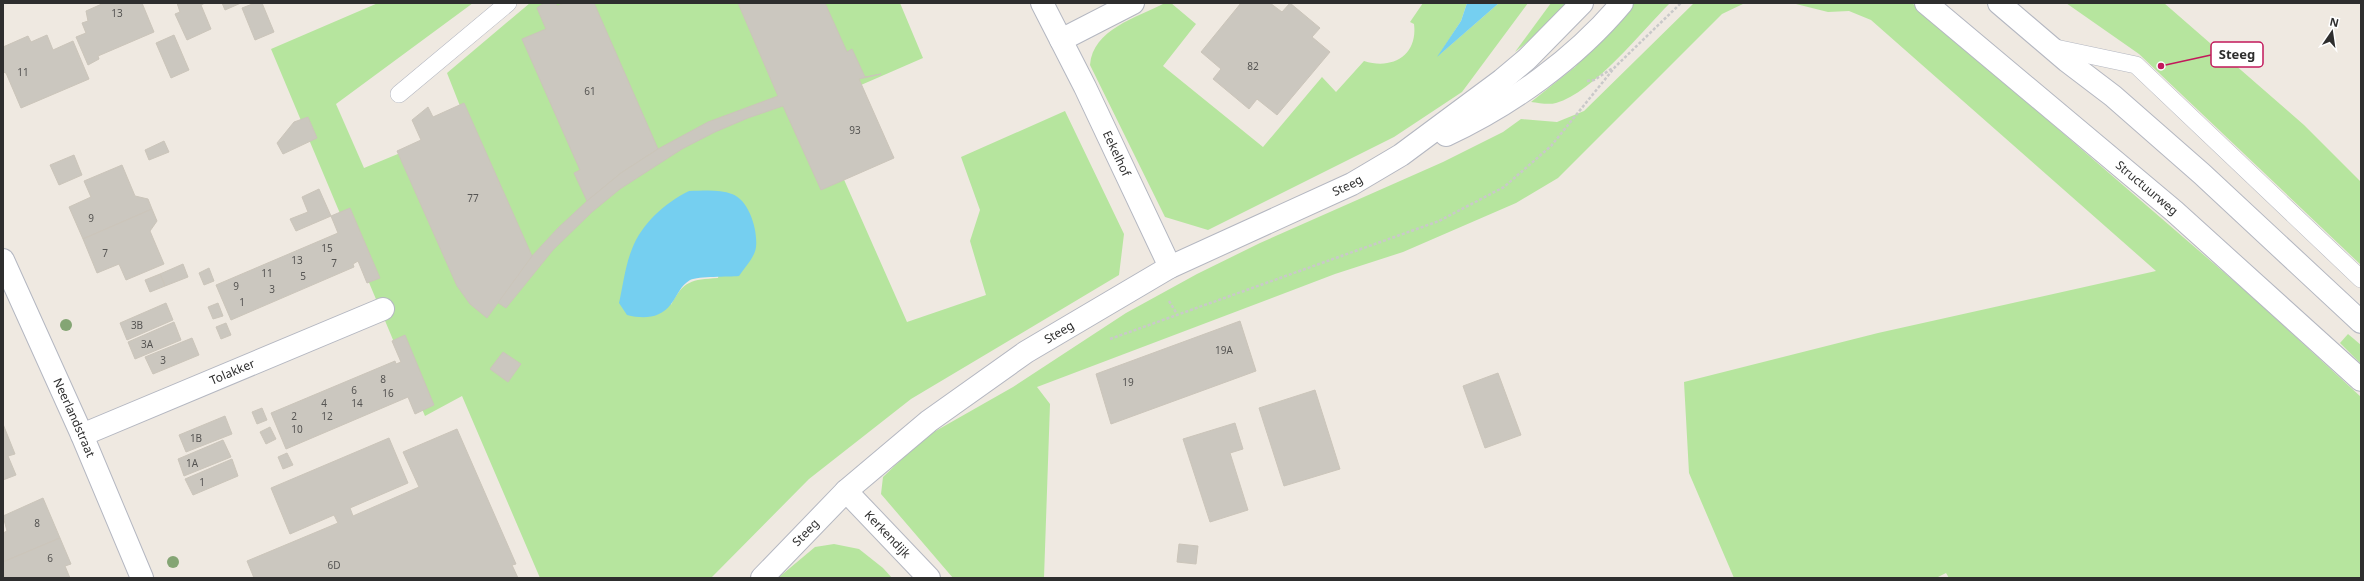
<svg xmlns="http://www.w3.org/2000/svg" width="2364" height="581" font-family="'Noto Sans',sans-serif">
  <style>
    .green { fill: #b6e59e; fill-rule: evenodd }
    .water { fill: #75cff0 }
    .building { fill: #cbc7bf; stroke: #cbc5ba }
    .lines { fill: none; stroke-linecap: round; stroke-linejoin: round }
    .service-casing { stroke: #b4b7c1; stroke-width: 18 }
    .minor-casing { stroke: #b4b7c1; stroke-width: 24 }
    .tertiary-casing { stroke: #b4b7c1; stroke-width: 24 }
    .secondary-casing { stroke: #b4b7c1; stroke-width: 24 }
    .path { stroke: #c9c9c9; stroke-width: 2.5; stroke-dasharray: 3 2; stroke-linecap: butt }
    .service { stroke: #fff; stroke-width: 17 }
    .minor { stroke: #fff; stroke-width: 22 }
    .tertiary { stroke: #fff; stroke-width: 22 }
    .secondary { stroke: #fff; stroke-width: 22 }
    .tree { fill: #84a574 }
    .labels { text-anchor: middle; stroke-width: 4; stroke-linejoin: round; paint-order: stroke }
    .number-label { font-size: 10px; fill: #555452 }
    .street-label { font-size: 12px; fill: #2e2e2e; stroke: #fff }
    .leader { fill: none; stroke: #c2185b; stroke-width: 1.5 }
    .callout-dot { fill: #c2185b; stroke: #fff; stroke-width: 1.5 }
    .callout { fill: #fff; stroke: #c2185b; stroke-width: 1.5 }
    .callout-label { font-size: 13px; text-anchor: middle; font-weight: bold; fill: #2e2e2e }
  </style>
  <rect width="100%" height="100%" fill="#efe9e1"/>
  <g class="green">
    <path d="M378,3H473L336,104L364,168L422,144L460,106L447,73L530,3H900L923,58L861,85L834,157L907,322L986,295L970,241L980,210L961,157L1065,111L1124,234L1119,275L911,399L809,479L711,578H540L462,396L425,416L271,49ZM689,191L732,194L718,278C691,280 684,280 671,305Z"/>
    <path d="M1165,3H1171L1196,24L1163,66L1263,147L1322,77L1336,92L1364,61C1392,70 1418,56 1414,24L1410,22L1423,3H1467L1461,21L1439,55L1499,3H1528L1462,92L1394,137L1208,230L1165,217L1090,65C1093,29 1136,18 1165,3Z"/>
    <polygon points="1551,3 1567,3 1530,40 1515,52"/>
    <path d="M1631,3H1670C1641,32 1594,92 1556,103C1549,105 1539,103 1531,102L1575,67Z"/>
    <polygon points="1694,3 1745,3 1722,14 1558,178 1516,203 1403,252 1335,274 1037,387 1050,404 1044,578 953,578 881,494 883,477 925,437 1013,387 1126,313 1197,274 1260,243 1443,162 1503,132 1521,119 1557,122 1584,111"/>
    <polygon points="1792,3 1912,3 2249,294 2361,397 2361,578 1949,578 1946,573 1936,578 1734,578 1689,473 1684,382 1878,333 2156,271 1871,20 1849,11 1828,12"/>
    <polygon points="2066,3 2164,3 2304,125 2361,182 2361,265 2139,54"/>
    <polygon points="2348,334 2361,345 2361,364 2340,343"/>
    <polygon points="834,544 859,549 883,568 892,578 778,578 815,547"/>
  </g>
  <g class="water">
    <polygon points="1467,3 1499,3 1437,57 1461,21"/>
    <path d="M689,191C702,191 719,189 732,194C749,200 758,230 756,247C755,257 745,267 739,276C728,277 699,276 690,280C680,286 678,295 671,304C660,319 643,319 627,315L619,303C623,286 625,266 632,249C642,223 665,203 689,191Z"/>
  </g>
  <g class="building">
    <polygon points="104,3 142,3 154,32 98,56 99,59 88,65 76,37 86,33 82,23 88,21 86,11"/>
    <polygon points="177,3 205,3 201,5 211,29 187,40 175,14 180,12"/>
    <polygon points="222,3 241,3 225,10"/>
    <polygon points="255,3 262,3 274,32 255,40 242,8"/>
    <polygon points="544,3 556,3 557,6 564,3 594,3 658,149 621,173 587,201 574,173 580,170 522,39 546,29 537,8"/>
    <polygon points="738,3 825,3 847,52 852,49 865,77 881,74 859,79 894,158 821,190 783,106 748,118 715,132 682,149 620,189 592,212 553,250 506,308 497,302 532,256 558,228 587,201 621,173 658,149 708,122 778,96"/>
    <polygon points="1241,3 1270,3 1282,12 1290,3 1320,28 1312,37 1330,52 1277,115 1257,99 1249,109 1213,79 1221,69 1201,52"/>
    <polygon points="47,35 53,50 73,41 89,79 21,108 6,73 3,72 3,47 28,36 31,42"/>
    <polygon points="174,35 189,70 171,78 156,43"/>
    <polygon points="464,103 532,256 487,318 470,304 457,286 397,151 421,140 412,120 428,107 433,117"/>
    <polygon points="308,117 317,138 283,154 277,143 294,122"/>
    <polygon points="164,141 169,152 149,160 145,150"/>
    <polygon points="74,155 82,175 59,185 50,165"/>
    <polygon points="122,165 135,196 148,199 152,209 83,239 69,207 91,197 84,181"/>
    <polygon points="319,189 331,216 296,231 290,219 308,212 302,197"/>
    <polygon points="350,208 380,278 367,283 358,261 353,264 354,267 231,320 216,285 338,233 331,216"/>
    <polygon points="152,209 157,221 150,231 164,264 126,280 119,264 97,273 83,239"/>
    <polygon points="183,264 188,277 165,286 160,274"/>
    <polygon points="209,268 214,281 204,285 199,273"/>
    <polygon points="160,274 165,286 150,292 145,280"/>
    <polygon points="166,303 173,320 127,340 120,323"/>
    <polygon points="218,303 223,316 213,319 208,307"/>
    <polygon points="1240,321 1256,371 1111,424 1096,374"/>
    <polygon points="174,322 181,340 135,359 128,342"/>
    <polygon points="226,323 231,335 221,339 216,327"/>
    <polygon points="405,335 434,405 415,414 408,397 286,449 271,413 395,361 396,364 401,362 392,341"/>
    <polygon points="192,338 199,355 153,374 145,357"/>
    <polygon points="503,352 521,364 508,382 490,369"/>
    <polygon points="1498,373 1521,435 1485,448 1463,386"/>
    <polygon points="1315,390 1340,469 1284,486 1259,408"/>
    <polygon points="262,408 267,420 257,424 252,412"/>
    <polygon points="225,416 232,434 186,452 179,435"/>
    <polygon points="1235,423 1243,449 1230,453 1248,510 1210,522 1183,439"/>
    <polygon points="3,424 15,454 8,456 16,475 3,480"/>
    <polygon points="270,427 276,439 266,444 260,432"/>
    <polygon points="457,429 516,564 512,565 518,578 254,578 247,561 338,523 334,515 290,534 271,488 389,438 408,483 350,508 353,516 419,487 403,452"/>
    <polygon points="223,440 231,457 184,476 178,459"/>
    <polygon points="287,453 293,465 283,469 278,457"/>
    <polygon points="232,459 238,476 193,495 185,479"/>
    <polygon points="43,498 60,538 3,562 3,533 7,531 3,516"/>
    <polygon points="60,538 71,564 65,566 70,578 4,578 3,562"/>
    <polygon points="1179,544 1198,546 1196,564 1177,562"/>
  </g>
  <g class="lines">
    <defs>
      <g id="service">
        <polyline points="2051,47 2136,65 2361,279"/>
        <polyline points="399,94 508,3"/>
      </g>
      <g id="minor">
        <path id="s1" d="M1042,3L1085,87L1170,267"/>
        <polyline points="1061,40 1133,3"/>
        <path id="s2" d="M3,260L82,435L142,578"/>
        <path id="s3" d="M82,435L383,309"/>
        <path id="s4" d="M846,491L929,578"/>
      </g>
      <g id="tertiary">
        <path d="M1446,135C1511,105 1576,58 1622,3"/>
        <path id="s5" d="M762,578L846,491L929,421L1026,352L1170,267L1352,184L1401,155L1502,80L1527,59L1582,3"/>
      </g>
      <g id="secondary">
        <path id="s6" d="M1926,3L2174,211L2361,380"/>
        <polyline points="1999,3 2067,61 2113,96 2202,174 2361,322"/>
      </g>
    </defs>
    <use href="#service" class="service-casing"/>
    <use href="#minor" class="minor-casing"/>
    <use href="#tertiary" class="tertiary-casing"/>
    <use href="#secondary" class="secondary-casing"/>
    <g class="path">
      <polyline points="1587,81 1594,80 1613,68"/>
      <polyline points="1169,301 1177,314"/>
      <polyline points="1110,339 1439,221 1504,187 1551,146 1615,67 1681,3"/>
    </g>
    <use href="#service" class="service"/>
    <use href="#minor" class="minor"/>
    <use href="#tertiary" class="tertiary"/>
    <use href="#secondary" class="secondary"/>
  </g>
  <g class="tree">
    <circle cx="66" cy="325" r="6"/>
    <circle cx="173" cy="562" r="6"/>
  </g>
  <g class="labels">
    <g class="number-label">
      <text x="117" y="17">13</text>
      <text x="1253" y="70">82</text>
      <text x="23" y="76">11</text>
      <text x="590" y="95">61</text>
      <text x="855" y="134">93</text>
      <text x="473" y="202">77</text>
      <text x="91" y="222">9</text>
      <text x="327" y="252">15</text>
      <text x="105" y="257">7</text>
      <text x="297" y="264">13</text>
      <text x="334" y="267">7</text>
      <text x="267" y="277">11</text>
      <text x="303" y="280">5</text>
      <text x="236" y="290">9</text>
      <text x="272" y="293">3</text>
      <text x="242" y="306">1</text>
      <text x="137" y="329">3B</text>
      <text x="147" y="348">3A</text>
      <text x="1224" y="354">19A</text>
      <text x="163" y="364">3</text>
      <text x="383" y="383">8</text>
      <text x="1128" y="386">19</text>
      <text x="354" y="394">6</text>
      <text x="388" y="397">16</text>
      <text x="324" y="407">4</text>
      <text x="357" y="407">14</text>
      <text x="294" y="420">2</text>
      <text x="327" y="420">12</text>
      <text x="297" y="433">10</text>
      <text x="196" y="442">1B</text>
      <text x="192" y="467">1A</text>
      <text x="202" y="486">1</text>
      <text x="37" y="527">8</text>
      <text x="50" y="562">6</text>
      <text x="334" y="569">6D</text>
    </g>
    <g class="street-label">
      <text dy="4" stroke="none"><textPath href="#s1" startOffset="168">Eekelhof</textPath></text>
      <text dy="4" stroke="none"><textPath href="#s5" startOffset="711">Steeg</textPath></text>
      <text dy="4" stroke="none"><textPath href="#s6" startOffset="288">Structuurweg</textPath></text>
      <text dy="4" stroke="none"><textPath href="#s5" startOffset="387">Steeg</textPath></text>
      <text dy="4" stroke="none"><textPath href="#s3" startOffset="163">Tolakker</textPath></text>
      <text dy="4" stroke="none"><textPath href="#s2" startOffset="173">Neerlandstraat</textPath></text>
      <text dy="4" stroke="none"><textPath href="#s5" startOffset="63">Steeg</textPath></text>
      <text dy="4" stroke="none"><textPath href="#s4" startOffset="60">Kerkendijk</textPath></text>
    </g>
  </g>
  <path class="leader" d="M2161 66L2211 55"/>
  <circle class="callout-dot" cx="2161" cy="66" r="4"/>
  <rect class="callout" x="2211" y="42" width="52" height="25" rx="4"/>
  <g class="callout-label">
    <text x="2237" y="59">Steeg</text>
  </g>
  <rect width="2364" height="581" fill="none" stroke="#2e2e2e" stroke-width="8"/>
  <g transform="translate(2332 32) rotate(13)" stroke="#ffffff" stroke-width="3" paint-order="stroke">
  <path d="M0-3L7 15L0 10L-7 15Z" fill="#2e2e2e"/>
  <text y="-6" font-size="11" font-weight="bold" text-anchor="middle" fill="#2e2e2e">N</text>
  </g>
</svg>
